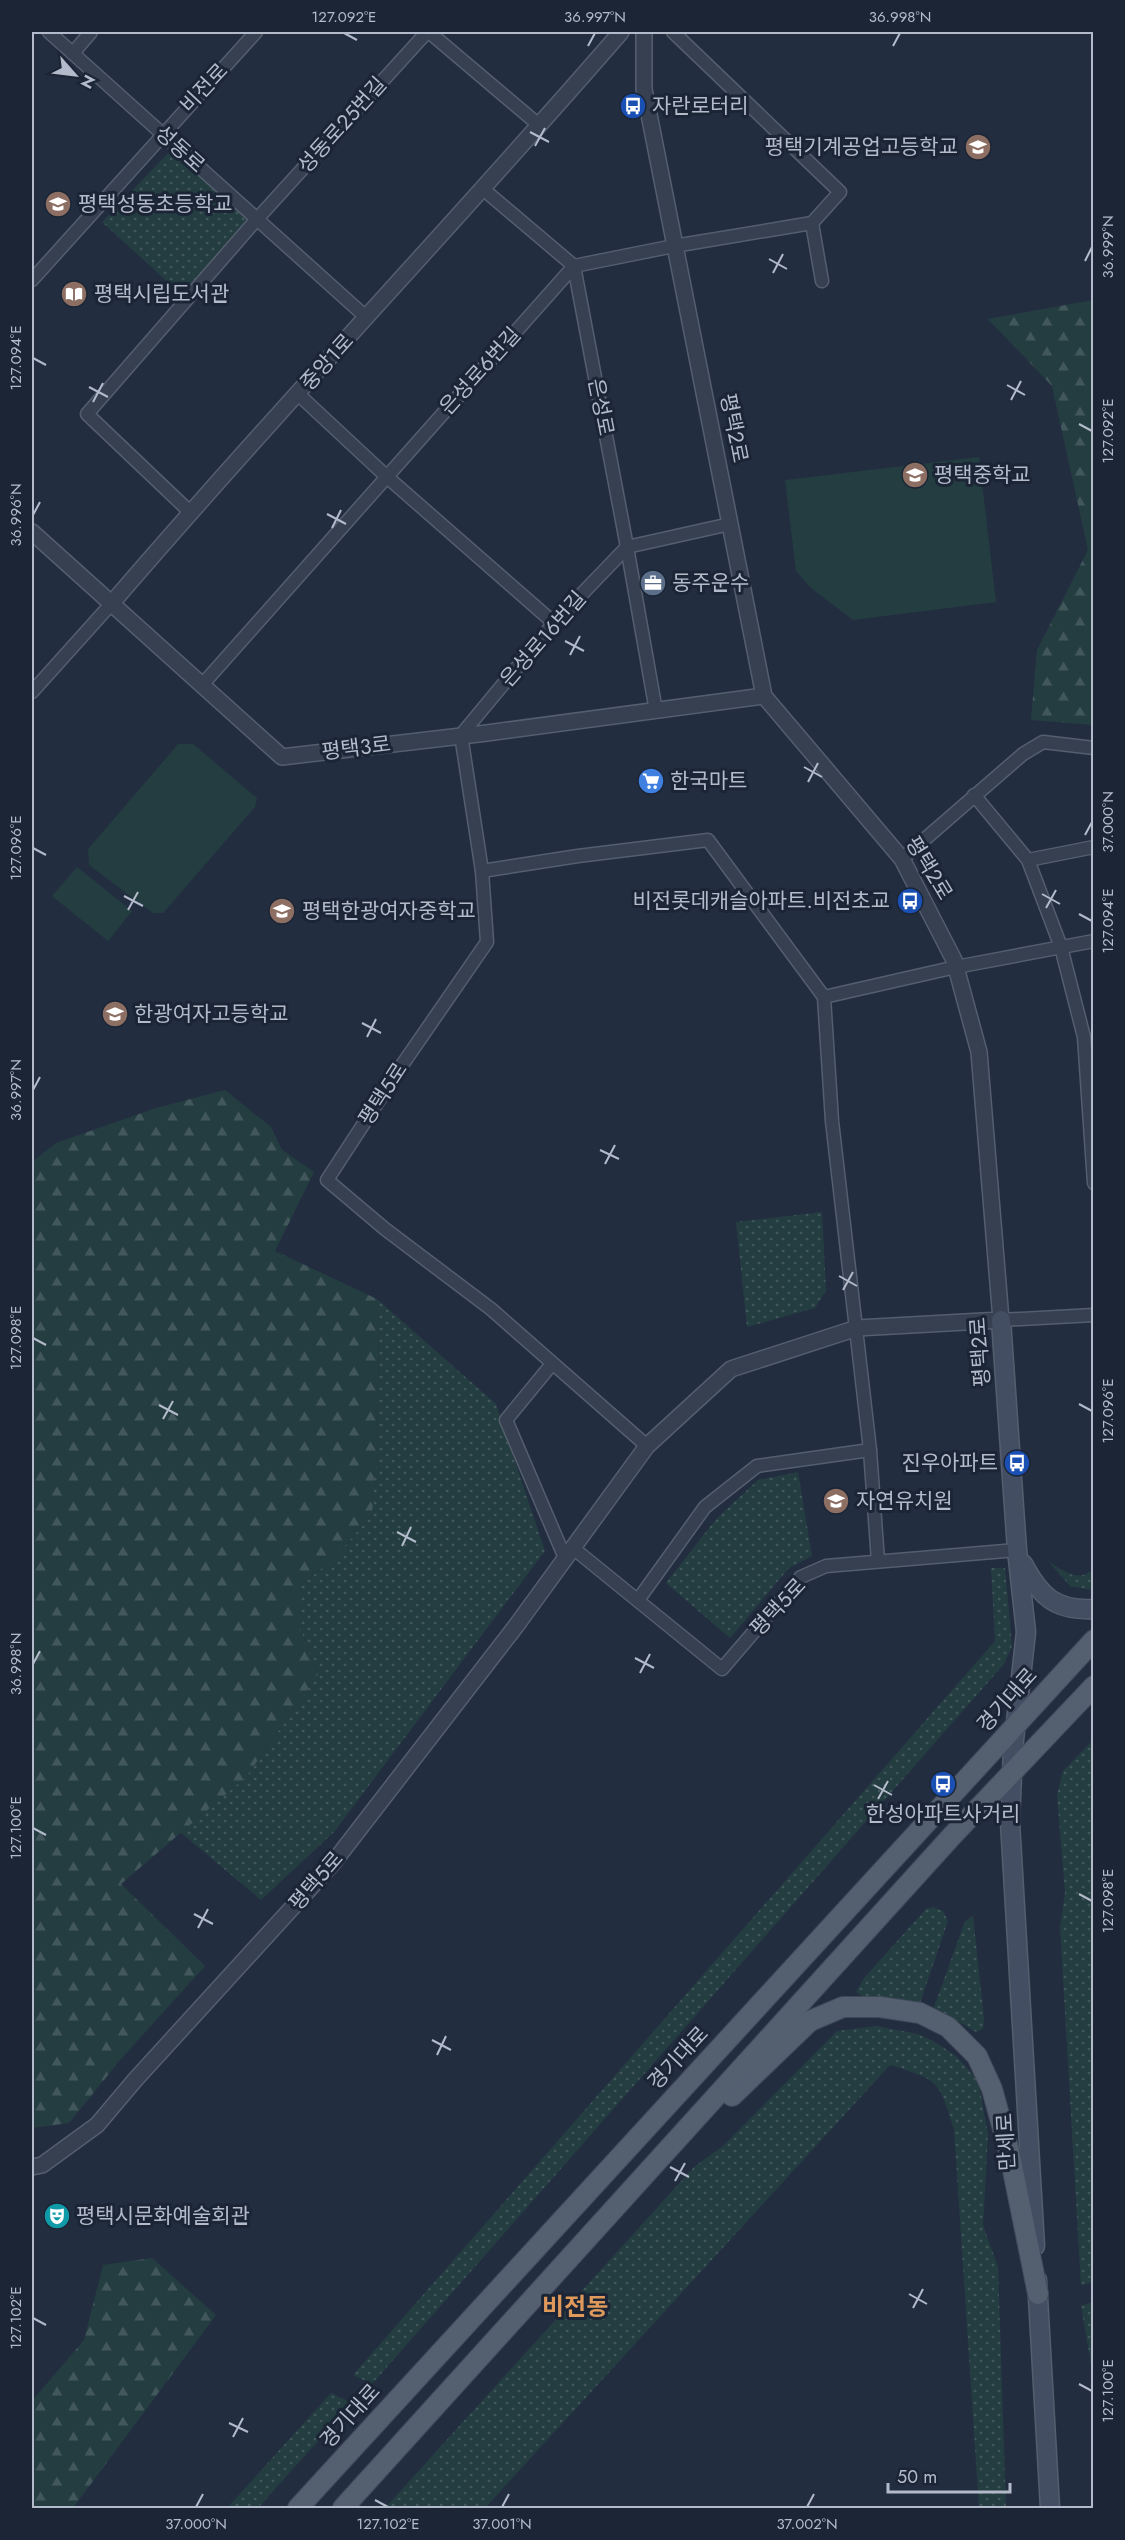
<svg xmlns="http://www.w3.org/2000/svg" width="1125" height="2540" font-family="Jost,'Noto Sans KR',sans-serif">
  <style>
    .grass { fill: url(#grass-dots) }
    .forest { fill: url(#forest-firs) }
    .pitch { fill: #243d41 }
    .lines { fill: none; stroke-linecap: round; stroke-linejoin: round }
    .minor-casing { stroke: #545e6e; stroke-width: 15 }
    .tertiary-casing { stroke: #545e6e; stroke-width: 18 }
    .secondary-casing { stroke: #545e6e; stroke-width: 21 }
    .primary-casing { stroke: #404959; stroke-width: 22 }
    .minor { stroke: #364050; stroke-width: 12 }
    .tertiary { stroke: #364050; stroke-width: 15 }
    .secondary { stroke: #444e63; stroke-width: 18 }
    .primary { stroke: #545f70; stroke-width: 20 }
    .ticks { fill: none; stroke: #b3bbcb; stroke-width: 2 }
    .labels { text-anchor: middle; stroke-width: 6; stroke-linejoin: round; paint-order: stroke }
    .street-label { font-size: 21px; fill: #b3bbcb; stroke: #1b2535 }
    .poi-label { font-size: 21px; fill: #b3bbcb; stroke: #1b2535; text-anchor: start }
    .quarter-label { font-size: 24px; font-weight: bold; fill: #de995b; stroke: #1b2535 }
    .neatline { fill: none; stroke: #b3bbcb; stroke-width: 2 }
    .ticks-label { font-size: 15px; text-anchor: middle; fill: #b3bbcb }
  </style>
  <defs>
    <pattern id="grass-dots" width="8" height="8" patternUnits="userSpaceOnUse" patternTransform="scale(1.5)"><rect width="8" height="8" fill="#243d41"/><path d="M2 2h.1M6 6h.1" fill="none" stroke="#41575b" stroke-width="1.8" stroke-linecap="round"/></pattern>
    <pattern id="forest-firs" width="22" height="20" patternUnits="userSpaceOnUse" patternTransform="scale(1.5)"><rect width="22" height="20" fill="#243d41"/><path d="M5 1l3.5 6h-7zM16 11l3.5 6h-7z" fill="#41575b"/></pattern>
  </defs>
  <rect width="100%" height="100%" fill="#222e40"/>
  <g class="grass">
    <polygon points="172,149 249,217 182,295 102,222"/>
    <polygon points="822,1212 826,1290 815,1308 747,1327 736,1222"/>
    <polygon points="377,1299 496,1404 545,1551 334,1832 261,1900 180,1832 246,1777 318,1675 300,1628 300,1586 332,1560 372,1515 377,1454 379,1325"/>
    <polygon points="798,1472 812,1556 789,1568 730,1638 666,1583 716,1519 758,1480"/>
    <path d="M1048,1561C1062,1570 1079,1584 1093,1569V1588L1091,1590L1070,1586Z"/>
    <polygon points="991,1568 1005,1568 1012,1646 1004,1664 372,2384 353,2375 995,1641"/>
    <polygon points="1093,1740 1094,2282 1081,2285 1060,1927 1065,1893 1057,1795 1063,1771"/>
    <polygon points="933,1907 943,1911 948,1921 920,2003 865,1998 856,1992 864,1978 926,1909"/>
    <polygon points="973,1916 984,2018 983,2029 976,2032 948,2015 933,2010 965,1921"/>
    <path d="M876,2026L918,2034L937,2043L957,2057L978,2080L988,2134L983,2225L998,2267L1006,2508H979L954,2129C938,2079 940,2081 890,2065L485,2508H385L694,2167L723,2146L837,2031Z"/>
    <polygon points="1093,2302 1094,2302 1093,2376 1081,2306"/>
    <polygon points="331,2393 352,2403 258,2508 227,2508"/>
  </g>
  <g class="forest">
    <polygon points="1093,300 1094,300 1093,725 1031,720 1037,650 1088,550 1052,386 988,319"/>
    <polygon points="225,1090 271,1127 282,1150 314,1172 275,1251 377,1299 379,1325 377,1454 372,1515 332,1560 300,1586 300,1628 318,1675 246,1777 121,1884 205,1966 121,2059 69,2123 32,2128 32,1162 56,1143 156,1108"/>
    <polygon points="152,2258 216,2315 73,2508 32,2508 32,2401 84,2340 103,2265"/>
  </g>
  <g class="pitch">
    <polygon points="979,457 996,602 853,620 811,588 796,571 785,480"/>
    <polygon points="178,744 193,744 257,798 255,807 163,913 153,913 89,865 88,849"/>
    <polygon points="77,867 132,911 108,941 52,896"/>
  </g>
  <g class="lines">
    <defs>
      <g id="minor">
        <polyline points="49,32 367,318"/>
        <polyline points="429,32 540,126"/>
        <polyline points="73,53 91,32"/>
        <polyline points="483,189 574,266 627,547 656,711"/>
        <polyline points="812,223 822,281"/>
        <polyline points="32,280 256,32"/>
        <polyline points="298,394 386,476 554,623"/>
        <polyline points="190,512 87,414 257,219 427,32"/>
        <polyline points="202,685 574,266 674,246 812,223 840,192 673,32"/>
        <polyline points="32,692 112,603"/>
        <polyline points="974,795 1028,860 1061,947 1084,1037 1094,1183"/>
        <polyline points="902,859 1023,754 1043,742 1094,748"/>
        <polyline points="1028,860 1094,847"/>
        <polyline points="482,871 578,856 708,840 824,997 832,1121 870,1450 878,1561"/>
        <polyline points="824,997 956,967 1094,941"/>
        <polyline points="1001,1320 1094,1315"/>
        <polyline points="552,1364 506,1420 565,1558"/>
        <polyline points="647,1446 491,1309 385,1229 327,1180 400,1068 487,942 482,871 461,735 554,623 627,547 730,524"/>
        <polyline points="573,1548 722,1669 801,1577 826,1566 1017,1550"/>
        <polyline points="638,1600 705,1507 757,1466 870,1450"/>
      </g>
      <g id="tertiary">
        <polyline points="32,532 282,757 487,733 764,696"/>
        <path d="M112,603C278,409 454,225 621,32"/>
        <polyline points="32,2167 42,2165 97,2125 135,2080 333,1863 516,1626 647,1446 731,1369 857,1328 1001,1320 979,1052 954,960 902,859 764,696 644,89 644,32"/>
      </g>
      <g id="secondary">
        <polyline points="1001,1320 1017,1550 1026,1632 1013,1749 1010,1822 1035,2246"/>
        <path d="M1023,1564C1040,1596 1055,1611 1094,1609"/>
        <polyline points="1037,2280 1050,2508"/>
      </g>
      <g id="primary">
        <polyline points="732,2096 810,2021 843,2007 880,2007 920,2013 948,2027 977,2056 992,2089 1009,2151 1038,2294"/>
        <polyline points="298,2508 1094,1640"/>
        <polyline points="343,2508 951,1837 1094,1686"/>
      </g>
    </defs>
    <use href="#minor" class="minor-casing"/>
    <use href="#tertiary" class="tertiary-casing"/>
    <use href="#secondary" class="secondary-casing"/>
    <use href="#primary" class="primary-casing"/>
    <use href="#minor" class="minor"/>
    <use href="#tertiary" class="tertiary"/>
    <use href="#secondary" class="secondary"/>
    <use href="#primary" class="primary"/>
  </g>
  <path class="ticks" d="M344,33L357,40M588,46L595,33M893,46L900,33M530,132L549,142M535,146L545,128M769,259L787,269M1085,261L1092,247M773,273L783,254M33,358L46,365M1007,385L1025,395M89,387L108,397M1011,400L1021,381M93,402L103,383M1079,424L1092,431M327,514L346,524M33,515L40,502M332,528L341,510M565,641L584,651M570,655L580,636M804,767L822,777M808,782L818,763M1085,835L1092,822M33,848L46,855M1042,894L1060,904M124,896L143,906M1046,908L1056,890M128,910L138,892M1079,914L1092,921M362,1023L381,1033M367,1037L376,1019M33,1090L40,1077M600,1150L619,1159M605,1164L615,1145M839,1276L857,1286M843,1290L853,1272M33,1338L46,1345M1079,1404L1092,1411M159,1405L178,1415M163,1419L173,1401M397,1532L416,1542M402,1546L411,1527M635,1658L654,1668M33,1664L40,1651M640,1673L650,1654M874,1785L892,1795M878,1799L888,1781M33,1828L46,1835M1079,1894L1092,1901M194,1914L213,1924M198,1928L208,1909M432,2040L451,2050M437,2055L446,2036M670,2167L689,2177M675,2181L685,2163M909,2294L927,2304M913,2308L923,2289M33,2318L46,2325M1079,2384L1092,2391M229,2423L248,2432M233,2437L243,2418M375,2500L388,2507M196,2507L203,2494M502,2507L509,2494M807,2507L814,2494"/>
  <defs>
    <symbol id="bus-disc" viewBox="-11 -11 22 22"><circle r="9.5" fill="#1a4fb4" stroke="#1b2535"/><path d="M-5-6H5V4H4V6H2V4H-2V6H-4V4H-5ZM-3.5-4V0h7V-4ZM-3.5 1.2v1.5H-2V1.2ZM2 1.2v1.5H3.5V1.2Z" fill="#fff"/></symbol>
    <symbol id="school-disc" viewBox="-11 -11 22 22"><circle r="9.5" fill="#8d6e63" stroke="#1b2535"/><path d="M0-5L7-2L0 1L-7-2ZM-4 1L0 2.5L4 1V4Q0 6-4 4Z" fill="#fff"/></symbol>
    <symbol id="library-disc" viewBox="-11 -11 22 22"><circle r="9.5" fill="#8d6e63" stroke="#1b2535"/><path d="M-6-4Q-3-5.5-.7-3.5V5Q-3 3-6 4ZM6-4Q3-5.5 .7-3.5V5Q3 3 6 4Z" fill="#fff"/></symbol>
    <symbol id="office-disc" viewBox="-11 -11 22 22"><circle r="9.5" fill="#5c6f8a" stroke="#1b2535"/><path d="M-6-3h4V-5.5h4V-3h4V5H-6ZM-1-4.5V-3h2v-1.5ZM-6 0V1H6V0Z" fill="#fff"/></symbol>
    <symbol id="supermarket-disc" viewBox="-11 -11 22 22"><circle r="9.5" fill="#3f7fe0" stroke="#1b2535"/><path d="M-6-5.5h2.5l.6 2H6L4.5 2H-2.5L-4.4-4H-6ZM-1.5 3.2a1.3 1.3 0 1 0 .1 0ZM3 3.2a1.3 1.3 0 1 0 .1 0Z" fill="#fff"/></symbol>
    <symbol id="theatre-disc" viewBox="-11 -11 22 22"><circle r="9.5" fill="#0f9aa8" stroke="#1b2535"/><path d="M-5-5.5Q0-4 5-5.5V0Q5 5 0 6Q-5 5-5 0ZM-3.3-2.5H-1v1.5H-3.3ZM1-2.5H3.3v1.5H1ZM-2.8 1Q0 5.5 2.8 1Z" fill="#fff"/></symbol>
  </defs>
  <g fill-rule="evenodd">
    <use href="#bus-disc" x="618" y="91" width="30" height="30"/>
    <use href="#school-disc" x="963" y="132" width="30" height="30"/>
    <use href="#school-disc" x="43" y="189" width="30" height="30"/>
    <use href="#library-disc" x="59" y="279" width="30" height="30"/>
    <use href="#school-disc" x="900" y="460" width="30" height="30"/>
    <use href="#office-disc" x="638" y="568" width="30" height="30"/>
    <use href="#supermarket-disc" x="636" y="766" width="30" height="30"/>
    <use href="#bus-disc" x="895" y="886" width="30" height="30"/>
    <use href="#school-disc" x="267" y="896" width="30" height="30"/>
    <use href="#school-disc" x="100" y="999" width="30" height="30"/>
    <use href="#bus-disc" x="1002" y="1448" width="30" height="30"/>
    <use href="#school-disc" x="821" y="1486" width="30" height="30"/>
    <use href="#bus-disc" x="928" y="1769" width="30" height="30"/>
    <use href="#theatre-disc" x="42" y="2201" width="30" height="30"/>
  </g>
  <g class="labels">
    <g class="street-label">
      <text transform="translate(204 88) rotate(-47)" y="7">비전로</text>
      <text transform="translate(342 125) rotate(-48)" y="7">성동로25번길</text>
      <text transform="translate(180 149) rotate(42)" y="7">성동로</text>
      <text transform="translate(327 362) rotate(-48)" y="7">중앙1로</text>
      <text transform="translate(480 371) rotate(-48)" y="7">은성로6번길</text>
      <text transform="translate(601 407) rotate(79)" y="7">은성로</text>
      <text transform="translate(734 428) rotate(79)" y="7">평택2로</text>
      <text transform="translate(543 639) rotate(-49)" y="7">은성로16번길</text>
      <text transform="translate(356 748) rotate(-7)" y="7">평택3로</text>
      <text transform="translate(929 868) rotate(59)" y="7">평택2로</text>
      <text transform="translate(383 1094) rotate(-57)" y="7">평택5로</text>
      <text transform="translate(980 1352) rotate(-94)" y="7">평택2로</text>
      <text transform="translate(778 1607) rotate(-47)" y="7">평택5로</text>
      <text transform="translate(1007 1700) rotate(-48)" y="7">경기대로</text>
      <text transform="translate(316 1881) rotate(-49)" y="7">평택5로</text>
      <text transform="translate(678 2058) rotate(-47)" y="7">경기대로</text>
      <text transform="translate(1006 2142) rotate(-93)" y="7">만세로</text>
      <text transform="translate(350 2416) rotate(-48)" y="7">경기대로</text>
    </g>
    <g class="poi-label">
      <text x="652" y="113">자란로터리</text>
      <text x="958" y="154" text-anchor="end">평택기계공업고등학교</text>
      <text x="78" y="211">평택성동초등학교</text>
      <text x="94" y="301">평택시립도서관</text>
      <text x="934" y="482">평택중학교</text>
      <text x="672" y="590">동주운수</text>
      <text x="670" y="788">한국마트</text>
      <text x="890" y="908" text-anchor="end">비전롯데캐슬아파트.비전초교</text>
      <text x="302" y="918">평택한광여자중학교</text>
      <text x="134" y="1021">한광여자고등학교</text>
      <text x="998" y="1470" text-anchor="end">진우아파트</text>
      <text x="856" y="1508">자연유치원</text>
      <text x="943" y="1821" text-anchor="middle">한성아파트사거리</text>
      <text x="76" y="2223">평택시문화예술회관</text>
    </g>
    <g class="quarter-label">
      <text x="575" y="2315">비전동</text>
    </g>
  </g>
  <rect width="1125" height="2540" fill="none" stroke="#1b2535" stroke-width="66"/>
  <g transform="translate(75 75) rotate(118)" stroke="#1b2535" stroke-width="4.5" paint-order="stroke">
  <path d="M0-4.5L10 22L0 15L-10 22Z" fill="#b3bbcb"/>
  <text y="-9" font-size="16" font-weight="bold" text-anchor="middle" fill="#b3bbcb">N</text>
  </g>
  <path d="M888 2483v9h122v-9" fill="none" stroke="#b3bbcb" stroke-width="3"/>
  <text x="897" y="2483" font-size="18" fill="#b3bbcb" stroke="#1b2535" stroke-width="4.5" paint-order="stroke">50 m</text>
  <rect x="33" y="33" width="1059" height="2474" class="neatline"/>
  <g class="ticks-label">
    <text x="344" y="22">127.092°E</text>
    <text x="595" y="22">36.997°N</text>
    <text x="900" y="22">36.998°N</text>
    <text transform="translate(1108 247) rotate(-90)" y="5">36.999°N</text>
    <text transform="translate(16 358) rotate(-90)" y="5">127.094°E</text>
    <text transform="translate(1108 431) rotate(-90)" y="5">127.092°E</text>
    <text transform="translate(16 515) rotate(-90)" y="5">36.996°N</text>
    <text transform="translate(1108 822) rotate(-90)" y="5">37.000°N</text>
    <text transform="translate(16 848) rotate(-90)" y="5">127.096°E</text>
    <text transform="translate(1108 921) rotate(-90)" y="5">127.094°E</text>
    <text transform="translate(16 1090) rotate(-90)" y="5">36.997°N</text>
    <text transform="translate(16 1338) rotate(-90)" y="5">127.098°E</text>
    <text transform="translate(1108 1411) rotate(-90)" y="5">127.096°E</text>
    <text transform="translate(16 1664) rotate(-90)" y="5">36.998°N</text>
    <text transform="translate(16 1828) rotate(-90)" y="5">127.100°E</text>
    <text transform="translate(1108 1901) rotate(-90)" y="5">127.098°E</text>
    <text transform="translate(16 2318) rotate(-90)" y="5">127.102°E</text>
    <text transform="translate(1108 2391) rotate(-90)" y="5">127.100°E</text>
    <text x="196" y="2529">37.000°N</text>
    <text x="388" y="2529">127.102°E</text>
    <text x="502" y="2529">37.001°N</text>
    <text x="807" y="2529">37.002°N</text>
  </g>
</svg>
